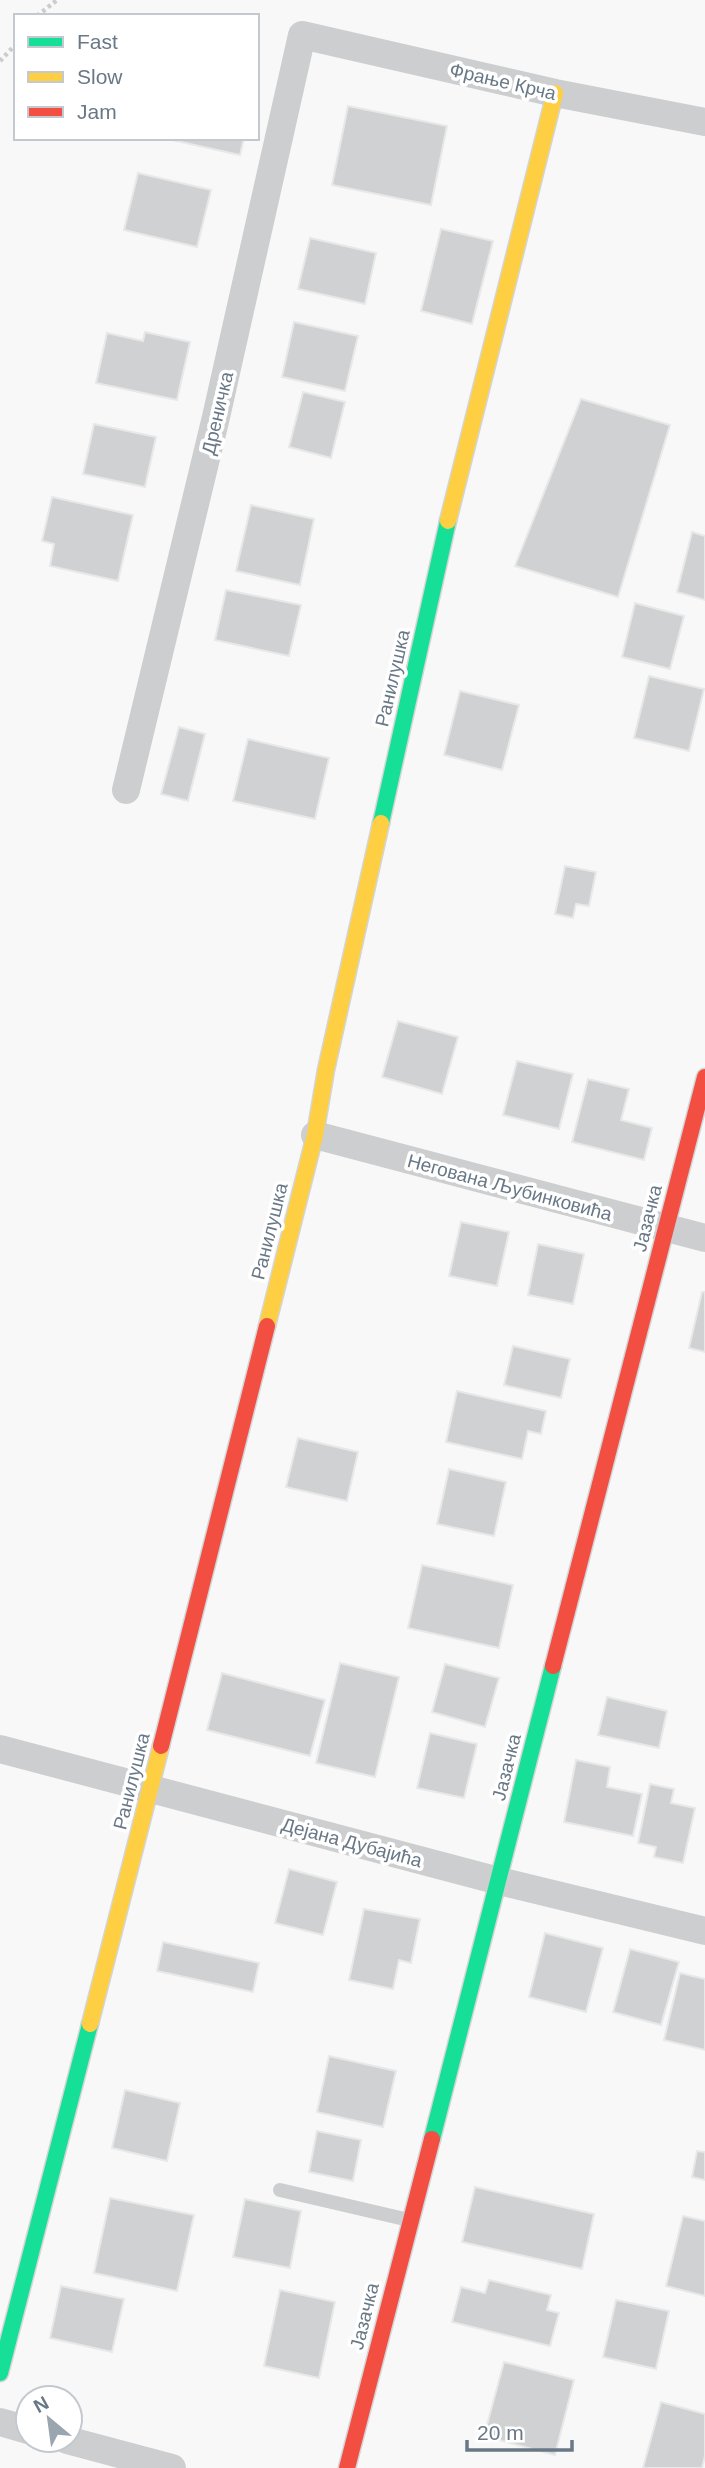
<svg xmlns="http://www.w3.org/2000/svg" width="705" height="2468" font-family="Arial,sans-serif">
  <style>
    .building { fill: #cfd1d2; stroke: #e8e8e8; stroke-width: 2 }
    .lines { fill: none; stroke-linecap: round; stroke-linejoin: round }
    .fast-casing { stroke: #d4d5d6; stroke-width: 19 }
    .slow-casing { stroke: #d4d5d6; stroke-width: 19 }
    .jam-casing { stroke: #d4d5d6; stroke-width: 19 }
    .path { stroke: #cbcccd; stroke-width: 4.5; stroke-dasharray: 3.5 3.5; stroke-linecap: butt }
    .lane { stroke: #cdcecf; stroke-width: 14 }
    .street { stroke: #cdcecf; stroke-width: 28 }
    .fast { stroke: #16e098; stroke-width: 16 }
    .slow { stroke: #ffcf43; stroke-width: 16 }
    .jam { stroke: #f24e42; stroke-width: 16 }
    .labels { text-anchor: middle; stroke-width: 7; stroke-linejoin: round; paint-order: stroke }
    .street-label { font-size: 19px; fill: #697887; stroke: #fff }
  </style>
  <rect width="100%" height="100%" fill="#f8f8f8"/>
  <g class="building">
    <polygon points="348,106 447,126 431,205 332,185"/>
    <polygon points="163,138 244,138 240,155"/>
    <polygon points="138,173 211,190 197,247 124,230"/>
    <polygon points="441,229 493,241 472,324 421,311"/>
    <polygon points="310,238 376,253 365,304 298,289"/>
    <polygon points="294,322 358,336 345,391 282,377"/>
    <polygon points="145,332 190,342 177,400 96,383 107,333 143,341"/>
    <polygon points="303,392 345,402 331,458 289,447"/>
    <polygon points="581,399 670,425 618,597 515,566"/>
    <polygon points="94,424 156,437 145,487 83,474"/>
    <polygon points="52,497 133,515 118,581 50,566 54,544 42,541"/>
    <polygon points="251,505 314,519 300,585 236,571"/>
    <polygon points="692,532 705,536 705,600 677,592"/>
    <polygon points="226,590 301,605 289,656 215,640"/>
    <polygon points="635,603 684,616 670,669 622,657"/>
    <polygon points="649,676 704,689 689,751 634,738"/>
    <polygon points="460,691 519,705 502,770 444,755"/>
    <polygon points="179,727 205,734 188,801 161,794"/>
    <polygon points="248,739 329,758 315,819 233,801"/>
    <polygon points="565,866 596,872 589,906 576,904 573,918 555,914"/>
    <polygon points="398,1021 458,1037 442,1094 382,1077"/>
    <polygon points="517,1061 573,1074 559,1129 503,1115"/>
    <polygon points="588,1079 629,1089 621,1120 652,1128 644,1160 572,1142"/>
    <polygon points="461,1222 509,1232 497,1286 449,1276"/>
    <polygon points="538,1244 584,1254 573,1304 528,1295"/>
    <polygon points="702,1292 705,1292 705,1352 689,1348"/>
    <polygon points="513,1346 570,1359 561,1398 504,1385"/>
    <polygon points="457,1391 546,1411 541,1434 528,1431 522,1459 446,1442"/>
    <polygon points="298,1438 358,1452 347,1501 286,1487"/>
    <polygon points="449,1469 506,1482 494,1536 437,1524"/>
    <polygon points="422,1565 513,1585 499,1648 408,1628"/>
    <polygon points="340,1663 399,1677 375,1777 316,1763"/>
    <polygon points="445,1664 499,1678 485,1727 432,1712"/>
    <polygon points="222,1673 325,1700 310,1756 207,1730"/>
    <polygon points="607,1697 667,1711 659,1748 598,1735"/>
    <polygon points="430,1733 477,1744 464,1798 417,1788"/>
    <polygon points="576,1760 610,1767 607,1787 642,1794 633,1836 564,1822"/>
    <polygon points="650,1784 674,1789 671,1803 695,1808 683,1863 654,1857 656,1847 638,1843"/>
    <polygon points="289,1869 337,1882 323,1935 275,1923"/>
    <polygon points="364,1909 420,1919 411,1963 399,1960 393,1989 349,1980"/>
    <polygon points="545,1933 603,1948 586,2012 529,1997"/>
    <polygon points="163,1942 259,1963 253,1992 157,1971"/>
    <polygon points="630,1949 679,1962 661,2025 613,2012"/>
    <polygon points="680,1973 705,1979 705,2050 664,2040"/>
    <polygon points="329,2056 396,2071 383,2127 317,2112"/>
    <polygon points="125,2090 180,2103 167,2161 112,2148"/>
    <polygon points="317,2131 361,2140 353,2181 309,2172"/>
    <polygon points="697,2151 705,2152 705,2180 692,2177"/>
    <polygon points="475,2187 594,2214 582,2269 462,2242"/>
    <polygon points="110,2198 194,2215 177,2291 94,2273"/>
    <polygon points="245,2199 301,2211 290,2268 233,2257"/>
    <polygon points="683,2216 705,2221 705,2296 666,2286"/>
    <polygon points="489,2280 551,2295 547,2310 559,2313 550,2346 452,2322 461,2287 485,2293"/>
    <polygon points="61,2286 124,2299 112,2352 50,2338"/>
    <polygon points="280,2290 335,2302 319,2378 264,2366"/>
    <polygon points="616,2300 669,2311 656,2369 603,2357"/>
    <polygon points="504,2362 574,2380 555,2455 484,2436"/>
    <polygon points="661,2402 705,2414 705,2456 702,2468 643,2468"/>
  </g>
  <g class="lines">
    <defs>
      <g id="fast">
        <polyline points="381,823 448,521"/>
        <polyline points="432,2139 553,1666"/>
        <polyline points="0,2373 90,2024"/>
      </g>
      <g id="slow">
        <polyline points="448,521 555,93"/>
        <polyline points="267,1326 315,1135 326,1070 381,823"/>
        <polyline points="90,2024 161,1746"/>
      </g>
      <g id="jam">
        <polyline points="553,1666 705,1077"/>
        <polyline points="161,1746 267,1326"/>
        <polyline points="347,2468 432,2139"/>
      </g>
    </defs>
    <use href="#fast" class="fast-casing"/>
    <use href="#slow" class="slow-casing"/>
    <use href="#jam" class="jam-casing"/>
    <g class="path">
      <polyline points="37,16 57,0"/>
      <polyline points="0,61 16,44"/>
    </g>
    <polyline class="lane" points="280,2190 409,2220"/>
    <g class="street">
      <polyline points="126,790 216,417 302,35 555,93 705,122"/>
      <polyline points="315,1135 705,1238"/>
      <polyline points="0,1749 499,1881 705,1931"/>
      <polyline points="0,2422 28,2430"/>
      <polyline points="67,2440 172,2468"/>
    </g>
    <use href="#fast" class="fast"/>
    <use href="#slow" class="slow"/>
    <use href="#jam" class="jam"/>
  </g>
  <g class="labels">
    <g class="street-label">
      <text transform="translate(503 81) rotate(13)" y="7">Фрање Крча</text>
      <text transform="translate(217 413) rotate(-77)" y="7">Дреничка</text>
      <text transform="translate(392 678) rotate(-77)" y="7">Ранилушка</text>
      <text transform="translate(510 1187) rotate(15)" y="7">Негована Љубинковића</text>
      <text transform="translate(647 1218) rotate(-76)" y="7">Јазачка</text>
      <text transform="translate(269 1231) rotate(-76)" y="7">Ранилушка</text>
      <text transform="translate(506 1767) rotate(-76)" y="7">Јазачка</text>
      <text transform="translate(131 1781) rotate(-76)" y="7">Ранилушка</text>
      <text transform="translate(352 1842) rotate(15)" y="7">Дејана Дубајића</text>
      <text transform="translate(364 2316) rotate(-76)" y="7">Јазачка</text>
    </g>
  </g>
  <rect x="14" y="14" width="245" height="126" fill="#ffffff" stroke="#c3c9cf" stroke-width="2"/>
  <rect x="28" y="37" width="35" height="10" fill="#16e098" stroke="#c3c9cf" stroke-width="2"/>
  <text x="77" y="49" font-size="21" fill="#697887">Fast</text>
  <rect x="28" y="72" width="35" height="10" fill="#ffcf43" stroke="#c3c9cf" stroke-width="2"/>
  <text x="77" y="84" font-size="21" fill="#697887">Slow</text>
  <rect x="28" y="107" width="35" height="10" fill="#f24e42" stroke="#c3c9cf" stroke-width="2"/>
  <text x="77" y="119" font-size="21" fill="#697887">Jam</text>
  <g transform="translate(49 2419) rotate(331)"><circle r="33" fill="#ffffff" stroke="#c3c9cf" stroke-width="2"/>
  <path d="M0-5L12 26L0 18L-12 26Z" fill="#9ba5af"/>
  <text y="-10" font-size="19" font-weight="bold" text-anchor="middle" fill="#697887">N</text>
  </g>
  <path d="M467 2440v10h105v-10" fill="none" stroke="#697887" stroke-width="3.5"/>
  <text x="477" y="2440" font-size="21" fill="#697887" stroke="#ffffff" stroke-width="5" paint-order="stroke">20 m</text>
</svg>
